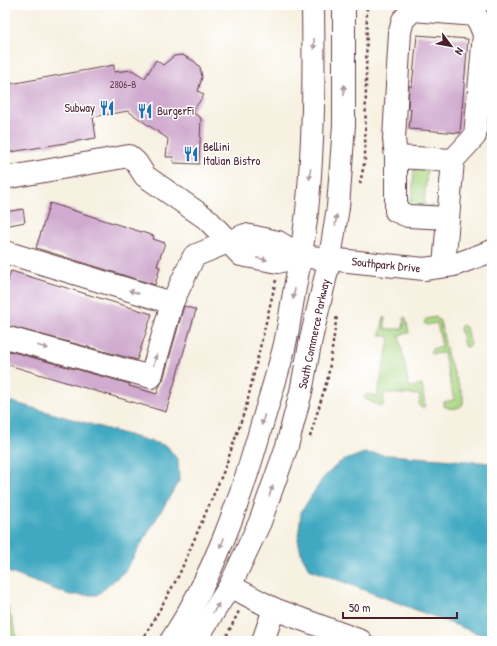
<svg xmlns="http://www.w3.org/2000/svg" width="497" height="646" font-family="'Patrick Hand',sans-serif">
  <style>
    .green { fill: #aad885; stroke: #7a7c58 }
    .water { fill: #41a9c1; stroke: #466476 }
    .building { fill: #d0abcf }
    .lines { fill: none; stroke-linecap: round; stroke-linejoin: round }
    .minor-casing { stroke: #643e46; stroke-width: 24 }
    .path { stroke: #643e46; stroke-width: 2.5; stroke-dasharray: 3 3; stroke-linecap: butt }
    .minor { stroke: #fff; stroke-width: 22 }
    .oneway { fill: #ae9aa0 }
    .labels { text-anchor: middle; stroke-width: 3; stroke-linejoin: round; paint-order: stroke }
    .number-label { font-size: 10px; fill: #6c4254 }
    .poi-label { font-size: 12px; fill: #4a1f2b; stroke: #fff; text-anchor: start }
    .street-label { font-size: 12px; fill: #4a1f2b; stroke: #fff }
  </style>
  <rect width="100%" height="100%" fill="#fff"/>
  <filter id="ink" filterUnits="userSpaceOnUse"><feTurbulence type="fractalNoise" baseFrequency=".025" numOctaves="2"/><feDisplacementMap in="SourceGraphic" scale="8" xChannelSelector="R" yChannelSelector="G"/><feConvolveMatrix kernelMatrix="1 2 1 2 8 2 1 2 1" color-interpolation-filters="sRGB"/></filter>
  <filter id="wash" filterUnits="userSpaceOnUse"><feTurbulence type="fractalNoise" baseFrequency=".012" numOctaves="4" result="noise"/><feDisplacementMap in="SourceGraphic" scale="16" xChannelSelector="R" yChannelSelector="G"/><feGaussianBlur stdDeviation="0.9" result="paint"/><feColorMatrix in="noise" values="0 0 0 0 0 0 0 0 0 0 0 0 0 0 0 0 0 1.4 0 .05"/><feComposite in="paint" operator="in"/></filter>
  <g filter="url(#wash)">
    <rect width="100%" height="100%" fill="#f7f1e1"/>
    <g class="green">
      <polygon points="414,169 439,169 439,170 427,170 424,205 434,206 433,208 407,208 399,199 412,199"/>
      <polygon points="384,317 385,318 385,329 403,329 404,319 404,317 406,318 409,333 399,335 409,387 422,385 425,406 423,408 419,406 420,395 384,393 383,406 379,406 364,398 365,396 367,394 377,396 390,337 380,335"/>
      <path d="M436,317L440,321L448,357L463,396V404C460,409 449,410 444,406V402L454,400L444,353L433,354L430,352L432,349L442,346L437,323L427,325L424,323L426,319Z"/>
      <polygon points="462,325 466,327 470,343 468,347 466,347 464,345 460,328"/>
      <polygon points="7,604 17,637 5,641 5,605"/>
    </g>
    <g class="water">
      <polygon points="5,400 167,446 178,460 179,481 125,571 97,595 70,595 5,571"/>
      <polygon points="364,453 492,463 492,639 309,569 301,554 298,539 301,512 323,478 340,462"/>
    </g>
    <g id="blocks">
      <g class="building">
        <polygon points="417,35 468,39 460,133 409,129 411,109 408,109 409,86 412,86"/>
        <polygon points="182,55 194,61 200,67 202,77 198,91 204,95 192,112 201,118 199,164 174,163 173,157 166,157 168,139 128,111 93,117 96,138 5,153 5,85 114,65 114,72 132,70 145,78 156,60 163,65 174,56"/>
        <polygon points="50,203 154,236 153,239 165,243 157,266 160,267 155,285 36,248"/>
        <polygon points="23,209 25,222 5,226 5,212"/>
        <polygon points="11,271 152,314 137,360 5,325 5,290"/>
        <polygon points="184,306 196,310 166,412 5,364 5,350 130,384 129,386 157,394 159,387 163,380"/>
      </g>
    </g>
  </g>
  <g filter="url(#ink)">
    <use href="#blocks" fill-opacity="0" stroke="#643e46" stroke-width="1"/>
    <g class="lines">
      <defs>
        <g id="minor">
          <polyline points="396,157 453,160 444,266"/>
          <polyline points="5,178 129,156 136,162 145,176 207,219 241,255 278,262 301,256 424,269 454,265 492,251"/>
          <polyline points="448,218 408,216 396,211 396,157 394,139 400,32 403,20 413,10 476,15 484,34 475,136 453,160"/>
          <polyline points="5,252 172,303"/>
          <polyline points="5,337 151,377 172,303 194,256 245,235 278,242 301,256"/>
          <polyline points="230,586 274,609 361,641"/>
          <path d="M171,641C213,577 239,504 260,431C268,403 277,376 284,348C288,332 290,315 293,299C298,270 304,240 307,211C314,142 314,74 313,5"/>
          <polyline points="195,641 230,586 260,522 287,446 301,392 311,339 330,258 338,207 344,125 344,5"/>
          <polyline points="263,641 274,609"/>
        </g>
      </defs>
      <use href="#minor" class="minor-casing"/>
      <g class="path">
        <polyline points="360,184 365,159 367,5"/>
        <polyline points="310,437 328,377 337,315"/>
        <polyline points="142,641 179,575 225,468 246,407 276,280"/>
        <polyline points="224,641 239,611"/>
      </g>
      <use href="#minor" class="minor"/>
    </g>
    <defs><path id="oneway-solid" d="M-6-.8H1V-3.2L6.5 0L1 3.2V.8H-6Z"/></defs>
    <g class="oneway">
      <use href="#oneway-solid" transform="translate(314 44) rotate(90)"/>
      <use href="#oneway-solid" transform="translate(344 90) rotate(-89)"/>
      <use href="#oneway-solid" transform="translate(310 174) rotate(95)"/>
      <use href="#oneway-solid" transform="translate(336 220) rotate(-83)"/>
      <use href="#oneway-solid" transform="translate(262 259) rotate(11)"/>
      <use href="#oneway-solid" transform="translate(134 292) rotate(-163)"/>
      <use href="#oneway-solid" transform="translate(294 294) rotate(100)"/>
      <use href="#oneway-solid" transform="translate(43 347) rotate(16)"/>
      <use href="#oneway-solid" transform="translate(155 360) rotate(-74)"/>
      <use href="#oneway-solid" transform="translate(263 420) rotate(106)"/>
      <use href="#oneway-solid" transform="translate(271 491) rotate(-70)"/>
      <use href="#oneway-solid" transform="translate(222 543) rotate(112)"/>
      <use href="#oneway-solid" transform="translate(216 608) rotate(-58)"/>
    </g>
  </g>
  <defs>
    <symbol id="restaurant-bare" viewBox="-9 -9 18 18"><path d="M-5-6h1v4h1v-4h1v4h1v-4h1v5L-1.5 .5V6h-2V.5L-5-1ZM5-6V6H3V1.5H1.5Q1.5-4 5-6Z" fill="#1f6fb2" stroke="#fff" stroke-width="2.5" paint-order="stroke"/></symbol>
  </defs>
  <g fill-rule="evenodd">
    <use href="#restaurant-bare" x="96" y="97" width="22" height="22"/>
    <use href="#restaurant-bare" x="134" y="100" width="22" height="22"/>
    <use href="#restaurant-bare" x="180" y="143" width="22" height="22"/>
  </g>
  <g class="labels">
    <g class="number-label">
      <text x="123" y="88">2806-B</text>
    </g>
    <g class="poi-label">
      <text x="95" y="112" text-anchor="end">Subway</text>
      <text x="157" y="115">BurgerFi</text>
      <text x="203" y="151">Bellini<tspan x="203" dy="14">Italian Bistro</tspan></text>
    </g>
    <g class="street-label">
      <text transform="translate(386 265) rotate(6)" y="4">Southpark Drive</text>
      <text transform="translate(314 334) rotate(-78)" y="4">South Commerce Parkway</text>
    </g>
  </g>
  <rect width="497" height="646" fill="none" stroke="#fff" stroke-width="20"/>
  <g transform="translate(451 46) rotate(122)" stroke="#ffffff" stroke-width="3" paint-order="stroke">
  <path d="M0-3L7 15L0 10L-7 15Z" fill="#4a1f2b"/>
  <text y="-6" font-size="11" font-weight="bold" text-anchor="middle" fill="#4a1f2b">N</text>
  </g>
  <path d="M343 612v6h114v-6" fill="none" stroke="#4a1f2b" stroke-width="2"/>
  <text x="349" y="612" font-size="12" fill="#4a1f2b" stroke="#ffffff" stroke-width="3" paint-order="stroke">50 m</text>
</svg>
